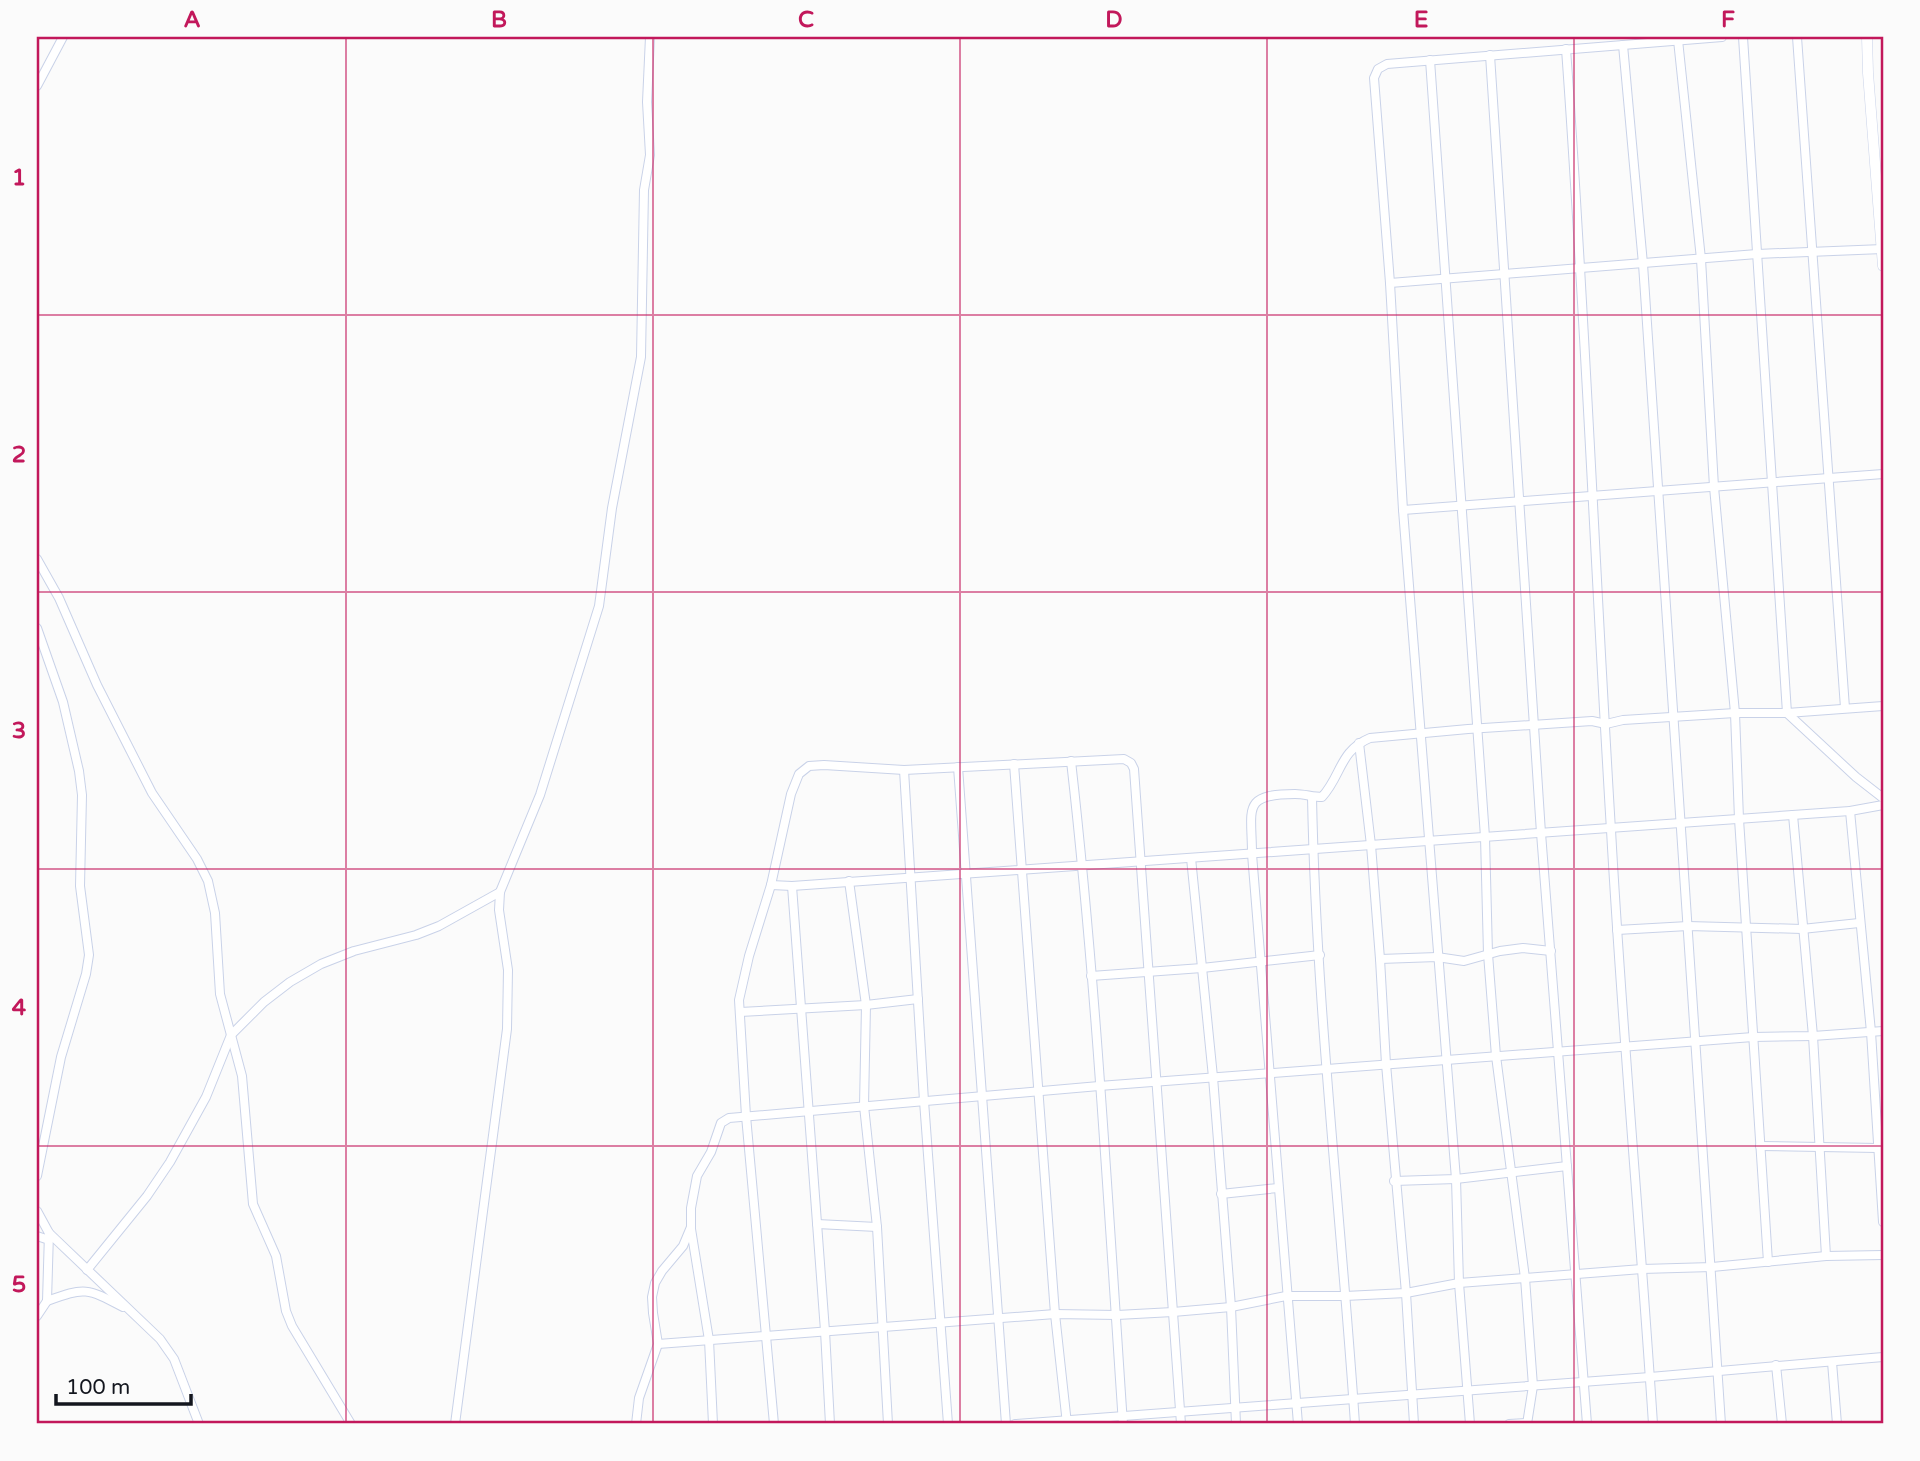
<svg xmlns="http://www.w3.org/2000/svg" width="1920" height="1461" font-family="'Varela Round',sans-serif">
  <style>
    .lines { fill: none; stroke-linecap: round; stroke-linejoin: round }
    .minor-casing { stroke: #c9d2e8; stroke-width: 10 }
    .tertiary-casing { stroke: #c9d2e8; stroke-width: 11 }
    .minor { stroke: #fff; stroke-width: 8 }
    .tertiary { stroke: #fff; stroke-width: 10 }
    .grid { fill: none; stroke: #c2185b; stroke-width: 2; stroke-opacity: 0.55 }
    .neatline { fill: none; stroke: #c2185b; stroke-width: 2.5 }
    .grid-label { font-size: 23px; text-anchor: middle; font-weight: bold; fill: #c2185b }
  </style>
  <rect width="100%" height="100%" fill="#fbfbfb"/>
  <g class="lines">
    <defs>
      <g id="minor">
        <polyline points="1743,37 1787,713 1883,706"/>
        <polyline points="1797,37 1845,708"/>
        <polyline points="1678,40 1701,259 1714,487 1735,713 1739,819 1768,1262"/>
        <polyline points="1623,45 1643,264 1721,1424"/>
        <path d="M1566,49C1585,309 1595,570 1611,830C1622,1028 1640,1226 1653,1424"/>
        <polyline points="1490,55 1541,833 1587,1424"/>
        <polyline points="1430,60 1485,837 1488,954 1496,1056 1525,1278 1533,1386 1527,1424"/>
        <polyline points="37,86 63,37"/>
        <polyline points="1390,283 1757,254 1883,249"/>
        <polyline points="1403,510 1883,474"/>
        <polyline points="37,559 59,598 97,685 152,793 197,859 208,881 215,913 220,994 242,1076 253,1204 276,1256 286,1311 292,1326 351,1424"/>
        <polyline points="37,628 63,702 79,771 82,795 80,886 89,955 86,974 61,1057 37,1176"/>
        <polyline points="1359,743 1371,845 1380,959 1386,1064 1406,1293 1414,1424"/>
        <path d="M1071,761C1096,981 1108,1203 1123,1424"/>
        <polyline points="1014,764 1055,1314 1067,1424"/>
        <polyline points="958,767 1006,1424"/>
        <polyline points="904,770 924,1101 948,1424"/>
        <path d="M1312,797C1316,1006 1341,1215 1355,1424"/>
        <polyline points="1850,811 1871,1032 1883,1222"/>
        <polyline points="1793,815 1813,1036 1826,1256"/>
        <polyline points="1191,858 1213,1077 1231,1307 1236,1424"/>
        <polyline points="849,881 866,1005 864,1106 877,1227 888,1424"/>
        <polyline points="771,885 792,886 1850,811 1883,805"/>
        <polyline points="792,886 825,1331 830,1424"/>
        <polyline points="1617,930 1688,926 1802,929 1859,923"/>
        <polyline points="1380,959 1437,957 1464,961 1500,951 1523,948 1551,951"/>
        <polyline points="1091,976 1202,968 1320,955"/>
        <polyline points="740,1012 866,1005 918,999"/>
        <polyline points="1760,1146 1877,1148"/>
        <polyline points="1394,1181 1456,1179 1567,1166"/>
        <polyline points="1221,1194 1278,1188"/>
        <polyline points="37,1211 49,1233 160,1339 174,1359 199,1424"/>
        <polyline points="817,1224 877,1227"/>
        <polyline points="691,1229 709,1340 713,1424"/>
        <polyline points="37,1236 49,1240"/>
        <polyline points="87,1270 147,1196 170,1162 206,1097 231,1035 264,1002 290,982 321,964 354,951 416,935 439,926 500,892"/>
        <path d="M47,1301C85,1287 87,1288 123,1307"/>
        <polyline points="37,1316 47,1301 49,1233"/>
        <polyline points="658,1344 1055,1314 1117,1315 1173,1312 1231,1307 1286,1296 1345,1296 1406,1293 1459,1283 1525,1278 1642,1269 1712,1267 1826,1256 1883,1255"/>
        <polyline points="1832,1362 1837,1424"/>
        <polyline points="1776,1365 1782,1424"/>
        <polyline points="455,1424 507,1029 508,970 499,910 500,892 540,795 599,606 612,508 641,357 644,190 650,155 647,102 650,37"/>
        <polyline points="636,1424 639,1398 658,1344 653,1313 652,1297 655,1283 662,1271 683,1246 691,1227 691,1208 697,1176 711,1152 721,1123 729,1118 1099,1086 1753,1037 1813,1036 1883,1031"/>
        <polyline points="774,1424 746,1116 739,1000 749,956 771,885 791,794 799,774 809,766 824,765 904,770 1124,759 1131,763 1134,769 1181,1424"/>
        <polyline points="1015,1424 1650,1377 1883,1357"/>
        <path d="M1298,1424L1252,854C1252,809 1241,794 1295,794C1304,794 1313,797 1322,797C1342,775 1339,751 1370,738L1468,729L1592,721L1606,724L1623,720L1735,713H1787L1856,777L1883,798"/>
        <polyline points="1470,1424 1459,1283 1456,1179 1403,510 1390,283 1374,78 1378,69 1387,64 1722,37"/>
        <polyline points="1509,1424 1527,1423"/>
      </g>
      <polyline id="tertiary" points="1867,37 1868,73 1883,266"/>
    </defs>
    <use href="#minor" class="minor-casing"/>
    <use href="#tertiary" class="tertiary-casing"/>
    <use href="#minor" class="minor"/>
    <use href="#tertiary" class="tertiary"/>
  </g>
  <path class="grid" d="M346,37V1424M653,37V1424M960,37V1424M1267,37V1424M1574,37V1424M37,315H1883M37,592H1883M37,869H1883M37,1146H1883"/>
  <rect width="1920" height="1461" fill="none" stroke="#fbfbfb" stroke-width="77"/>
  <path d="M56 1394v10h135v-10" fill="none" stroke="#13161e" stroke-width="3.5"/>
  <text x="66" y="1394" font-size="21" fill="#13161e" stroke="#fbfbfb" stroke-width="5" paint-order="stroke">100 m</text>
  <rect x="38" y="38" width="1844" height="1384" class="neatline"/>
  <g class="grid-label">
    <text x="192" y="27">A</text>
    <text x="499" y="27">B</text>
    <text x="806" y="27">C</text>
    <text x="1114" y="27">D</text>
    <text x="1421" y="27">E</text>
    <text x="1728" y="27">F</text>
    <text x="19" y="185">1</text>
    <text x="19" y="462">2</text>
    <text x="19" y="738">3</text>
    <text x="19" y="1015">4</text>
    <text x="19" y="1292">5</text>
  </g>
</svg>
